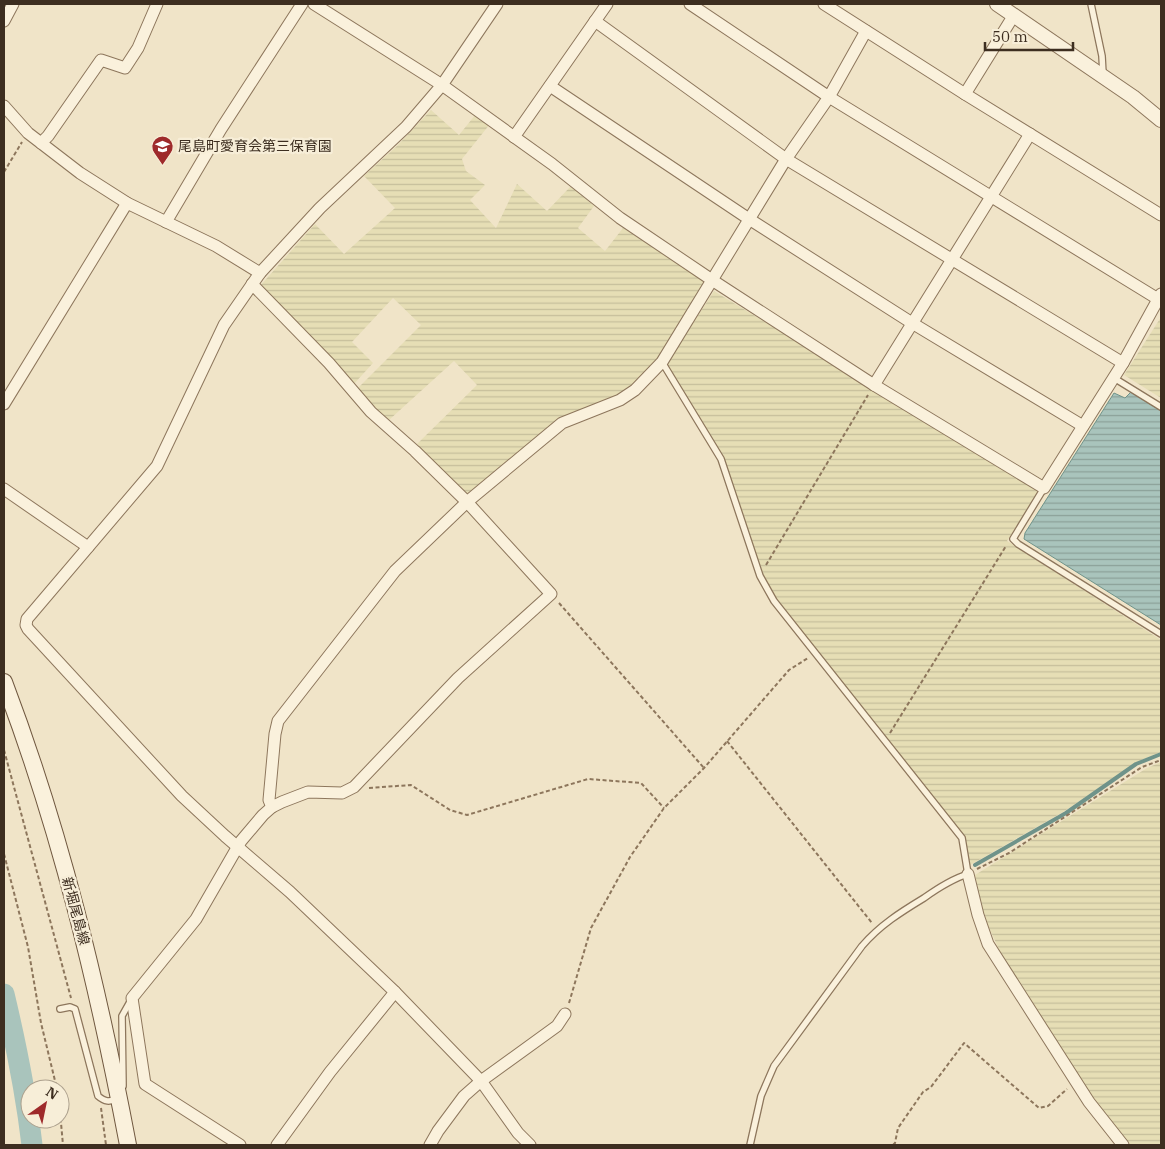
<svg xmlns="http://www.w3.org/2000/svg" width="1165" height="1149" font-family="'IBM Plex Serif','Noto Sans JP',serif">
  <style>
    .farmland { fill: url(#farmland-rules) }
    .water { fill: url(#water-rules); stroke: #6f938a }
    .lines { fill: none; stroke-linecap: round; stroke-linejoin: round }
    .stream { stroke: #6f938a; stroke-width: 4 }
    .river { stroke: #a9c4bc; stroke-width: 21 }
    .service-casing { stroke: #8d765c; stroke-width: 8 }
    .minor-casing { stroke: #8d765c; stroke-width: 13 }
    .tertiary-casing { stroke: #8d765c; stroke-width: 16 }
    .secondary-casing { stroke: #6f573f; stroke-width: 18 }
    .path { stroke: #8d765c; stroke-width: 2; stroke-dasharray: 4 2.5; stroke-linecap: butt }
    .service { stroke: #faf1dc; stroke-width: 5.5 }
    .minor { stroke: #faf1dc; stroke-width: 11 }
    .tertiary { stroke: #faf1dc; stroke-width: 14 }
    .secondary { stroke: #faf1dc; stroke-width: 16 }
    .labels { text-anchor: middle; stroke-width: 4.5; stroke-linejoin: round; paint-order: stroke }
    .poi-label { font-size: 14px; fill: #3d2e20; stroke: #f7eed8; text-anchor: start }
    .street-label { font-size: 14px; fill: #3d2e20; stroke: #f7eed8 }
  </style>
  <defs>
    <pattern id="farmland-rules" width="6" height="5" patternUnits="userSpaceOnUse" patternTransform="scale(1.25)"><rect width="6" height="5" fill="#e6deb5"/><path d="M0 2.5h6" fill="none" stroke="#c6bf9b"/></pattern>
    <pattern id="water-rules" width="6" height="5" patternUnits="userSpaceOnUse" patternTransform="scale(1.25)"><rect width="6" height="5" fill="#a9c4bc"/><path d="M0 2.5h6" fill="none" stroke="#8ba098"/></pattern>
  </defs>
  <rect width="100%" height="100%" fill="#f0e4c8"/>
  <g class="farmland">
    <polygon points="431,110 459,135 476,114 490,124 462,159 466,171 485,185 470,200 496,228 517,184 547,211 571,186 594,206 578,228 605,251 623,228 708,282 661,361 623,396 561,421 467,497 417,444 477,385 454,361 389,420 372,408 358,388 421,325 393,298 352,342 373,363 353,385 260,286 315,224 344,254 395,208 364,176 398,145"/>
    <polygon points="714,291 1040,490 1007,541 1161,640 1161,752 1141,760 1063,812 970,865 965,838 777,602 764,576 722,455 666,365"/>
    <polygon points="1161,317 1161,398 1124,375"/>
    <polygon points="1161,762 1161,1145 1127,1145 1091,1098 1056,1039 1003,958 984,917 975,875 1147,768"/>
  </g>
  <polygon class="water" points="1131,392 1161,411 1161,625 1024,539 1025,533 1114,393 1125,398"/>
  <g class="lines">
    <polyline class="stream" points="975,865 1066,813 1136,764 1161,754"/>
    <path class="river" d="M4,994C16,1044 26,1094 32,1145"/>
    <defs>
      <g id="service">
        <polyline points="1091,4 1102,56 1103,74"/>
        <path d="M662,362L721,459L760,576L774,601L962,838L968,874C952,879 938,888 924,898C901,912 880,925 862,946L774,1066L761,1096L750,1145"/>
        <polyline points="1114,378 1161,407"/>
        <polyline points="1044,488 1013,539 1018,544 1161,634"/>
        <path d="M60,1009L70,1007L75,1009L98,1096C105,1102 109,1102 118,1099"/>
        <polyline points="123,1086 122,1016 131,1000"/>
      </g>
      <g id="minor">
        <polyline points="314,4 442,85 552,164 620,218 712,280 874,385 1044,488 1123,363 1161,294"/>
        <polyline points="497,4 442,85 406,127 320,208 260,273 224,325 157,466 27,619 26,625 28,629 182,796 225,836 290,892 395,992 481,1081 518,1133 530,1145"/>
        <polyline points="690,4 829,97 1158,299"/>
        <polyline points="824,4 965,94 1161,215"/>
        <polyline points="4,21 13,4"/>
        <polyline points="595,21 786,159 1123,363"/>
        <polyline points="550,86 749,219 912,323 1083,426"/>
        <polyline points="965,94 1014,15"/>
        <polyline points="4,106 28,133 80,173 127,203 216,246 260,273"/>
        <polyline points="514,137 607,4"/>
        <polyline points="41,143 48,136 101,60 125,68 138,48 157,4"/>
        <polyline points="166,222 221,129 302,4"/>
        <polyline points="874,385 1030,134"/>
        <polyline points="4,404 127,203"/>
        <polyline points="4,489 88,547"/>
        <polyline points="272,807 269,800 275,734 278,721 395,571 467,502 562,423 620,400 635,390 662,362 786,159 829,97 866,31"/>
        <polyline points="968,874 978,915 988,944 1089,1102 1123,1145"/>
        <polyline points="240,1145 145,1084 132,998 196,919 241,841 263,815 272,807 282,802 308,792 342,793 354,787 458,678 551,594 467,502 415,451 371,412 329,363 252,284"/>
        <polyline points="277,1145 330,1072 395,992"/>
        <polyline points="430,1145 438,1131 464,1096 481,1081 557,1026 565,1014"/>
      </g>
      <polyline id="tertiary" points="997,4 1133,97 1161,120"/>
      <path id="secondary" d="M4,682C61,832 98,987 128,1145"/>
    </defs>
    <use href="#service" class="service-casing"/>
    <use href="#minor" class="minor-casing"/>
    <use href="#tertiary" class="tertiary-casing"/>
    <use href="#secondary" class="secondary-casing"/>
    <g class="path">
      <polyline points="4,172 22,142"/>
      <polyline points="766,565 868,395"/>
      <polyline points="559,603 704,768"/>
      <polyline points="890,733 1006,546"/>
      <polyline points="727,741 872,923"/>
      <polyline points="4,750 71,998"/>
      <polyline points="369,788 411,785 450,810 467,815 588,779 641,783 664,808"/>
      <polyline points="4,854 28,947 41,1023 57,1089"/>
      <polyline points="977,869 1009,853 1142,767 1161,760"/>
      <polyline points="569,1003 591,928 630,857 664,808 704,768 789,670 808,658"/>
      <polyline points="101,1108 106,1145"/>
      <polyline points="60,1112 63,1145"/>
      <polyline points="893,1145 895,1143 898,1128 923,1092 931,1087 964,1043 1039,1108 1048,1106 1067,1089"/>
    </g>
    <use href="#service" class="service"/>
    <use href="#minor" class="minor"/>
    <use href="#tertiary" class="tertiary"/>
    <use href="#secondary" class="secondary"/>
  </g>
  <defs>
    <symbol id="school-pin" viewBox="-11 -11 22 30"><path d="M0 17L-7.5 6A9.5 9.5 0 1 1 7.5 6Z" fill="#9e2a2b" stroke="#f7eed8"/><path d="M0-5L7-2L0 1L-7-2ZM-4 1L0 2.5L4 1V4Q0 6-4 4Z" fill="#fff"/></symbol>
  </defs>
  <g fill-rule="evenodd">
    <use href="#school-pin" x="150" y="134" width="25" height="34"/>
  </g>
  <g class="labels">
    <g class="poi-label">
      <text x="178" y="151">尾島町愛育会第三保育園</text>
    </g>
    <g class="street-label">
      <text transform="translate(76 911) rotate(75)" y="5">新堀尾島線</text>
    </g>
  </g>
  <rect width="1165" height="1149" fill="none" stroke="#3d2e20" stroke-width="10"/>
  <g transform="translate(45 1104) rotate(33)"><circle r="24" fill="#f7eed8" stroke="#ada18e"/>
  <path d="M0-4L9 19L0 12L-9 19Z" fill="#9e2a2b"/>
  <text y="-8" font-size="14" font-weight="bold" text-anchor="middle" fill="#3d2e20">N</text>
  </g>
  <path d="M985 42v8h88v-8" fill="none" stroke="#3d2e20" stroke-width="2.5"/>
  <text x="992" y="42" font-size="15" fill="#3d2e20" stroke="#f7eed8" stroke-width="4" paint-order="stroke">50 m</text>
</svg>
